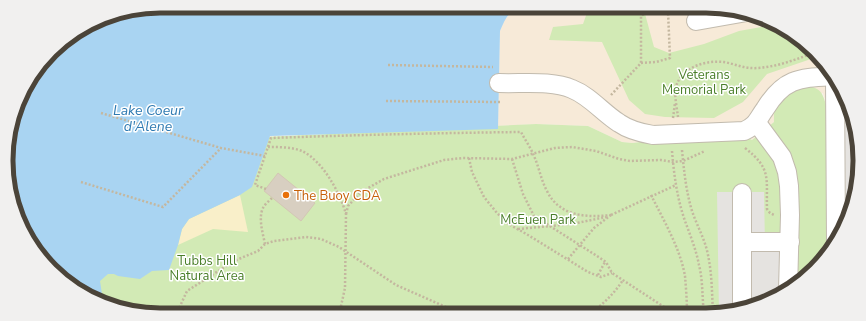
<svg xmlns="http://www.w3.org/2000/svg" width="866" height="321" font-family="'Nunito Sans',sans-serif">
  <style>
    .commercial { fill: #f7ead8 }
    .green { fill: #d2eab5 }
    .sand { fill: #f9efc9 }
    .parking { fill: #e5e3e0 }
    .water { fill: #a9d4f2 }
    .building { fill: #d8cfc1; stroke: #d3c7b4 }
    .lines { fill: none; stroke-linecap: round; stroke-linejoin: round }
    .minor-casing { stroke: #c2bbae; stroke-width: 20 }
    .path { stroke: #c4b79f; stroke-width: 2.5; stroke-dasharray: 2 2; stroke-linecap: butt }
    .minor { stroke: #fff; stroke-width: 18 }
    .food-dot { fill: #e8710a; stroke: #fff; stroke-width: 1.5 }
    .labels { text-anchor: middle; stroke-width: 3; stroke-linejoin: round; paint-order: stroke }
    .park-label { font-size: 13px; fill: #4a7f2a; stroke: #fff }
    .food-label { font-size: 13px; fill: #c56008; stroke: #fff; text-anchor: start }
    .water-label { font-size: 14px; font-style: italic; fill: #2e7ab2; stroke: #fff }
    .rim { fill: none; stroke: #4b4439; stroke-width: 5 }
  </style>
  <rect width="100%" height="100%" fill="#f6f3ec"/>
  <polygon class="commercial" points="516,9 746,11 800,38 828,71 826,105 823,93 774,114 774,122 752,140 748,137 723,135 632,143 622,142 588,126 536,124 498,126 500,31 504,20 512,12"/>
  <g class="green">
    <polygon points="588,10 644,10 654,47 669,53 704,44 739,31 773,25 800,38 815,56 808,60 767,74 743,102 714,118 665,117 645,114 629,100 602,42 549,40 553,27 583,24"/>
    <path d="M804,85C819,88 822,90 826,105L829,250L808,277L774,299L726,314L161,315L120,310L67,283L265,137L536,124L588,126L622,142L632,143C653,141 739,129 752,140L774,122C773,97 783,94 804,85Z"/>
  </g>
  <polygon class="sand" points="240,195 248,232 213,229 178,245 182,229 189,219"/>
  <g class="parking">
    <polygon points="848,110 859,141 855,201 846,223 844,113"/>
    <polygon points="717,192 764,192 765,246 798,247 798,283 774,299 726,314 719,314"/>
  </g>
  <g class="water">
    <path d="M161,6L516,9C507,14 504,21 500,31L498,129L270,136L252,187L240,195L189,219L182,229L178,245L169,270L152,271L140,279L118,276L114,274H108L100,281L102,294L95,297L67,283L32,246L9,191L7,140L27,83L59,44L111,14Z"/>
    <polygon points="649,308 655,310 656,314 643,314 645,309"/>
  </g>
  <polygon class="building" points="278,173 315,203 301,221 264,191"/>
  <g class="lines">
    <defs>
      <g id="minor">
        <polyline points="696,21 747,12"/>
        <polyline points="835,78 836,242"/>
        <path d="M499,83C521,84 552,80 572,89C590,96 603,113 619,123C629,130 641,133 653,135L744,131C757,125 757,120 765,109C784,78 799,78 833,76"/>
        <polyline points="757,123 782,157 787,172 789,186 790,215 788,290"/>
        <polyline points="742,193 742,309"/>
        <polyline points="742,242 790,242"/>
      </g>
    </defs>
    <use href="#minor" class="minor-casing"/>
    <g class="path">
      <polyline points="641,63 656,62 670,58 668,11"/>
      <polyline points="388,65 493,67"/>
      <polyline points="611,95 641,63 641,16 648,11 666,11"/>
      <polyline points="386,101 500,102"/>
      <polyline points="101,113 221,148 265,156"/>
      <path d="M678,117C677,108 674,96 676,87C681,67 706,60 724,62C735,64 745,69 757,68C776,67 795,60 813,53"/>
      <polyline points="673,118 675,103"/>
      <path d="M268,147C279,147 292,147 302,151C323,161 340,193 346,214L345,288L339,315"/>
      <path d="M745,148C772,169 766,178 767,209L770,213L774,215"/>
      <path d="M682,150C684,171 686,191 692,211C697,226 705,239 708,255C712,274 712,294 713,314"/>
      <path d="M672,151C674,175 677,198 685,221C690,235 696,249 699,265C703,281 702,297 704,314"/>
      <polyline points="469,158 472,172 484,197 497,213 507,223 528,235 588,272 601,277 612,273"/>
      <polyline points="512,159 523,194 534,216 597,256 606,262 612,273 675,314"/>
      <polyline points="81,182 163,207 221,148"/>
      <path d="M266,189L255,185L271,138C355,135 438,133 521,132C525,140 531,148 534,156C539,167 541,180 547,191C559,216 586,218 611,215"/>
      <path d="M651,195C664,221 680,248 685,276C686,288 687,301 687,314"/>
      <polyline points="346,214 348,206 361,192 384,179 444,160 463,158 512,159 555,148 572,147 596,151 619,159 630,161 661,160 673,162 683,161 705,151"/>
      <polyline points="611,215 676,185"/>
      <polyline points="518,229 572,224 606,217"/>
      <path d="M265,244C263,234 258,218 263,208C265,204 269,201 272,198"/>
      <polyline points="568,259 594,228 611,215"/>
      <polyline points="598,275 605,262"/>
      <polyline points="396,314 418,309 447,308"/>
      <path d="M590,314C603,304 614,294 623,280"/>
      <polyline points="176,315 187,291 234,261 258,251 265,244 274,241 306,237 321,239 339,247 396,285 421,296 448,308 479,314"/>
    </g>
    <use href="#minor" class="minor"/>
  </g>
  <circle class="food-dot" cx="286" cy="195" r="4"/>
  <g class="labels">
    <g class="park-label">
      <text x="704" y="79">Veterans<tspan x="704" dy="15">Memorial Park</tspan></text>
      <text x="538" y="224">McEuen Park</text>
      <text x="207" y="265">Tubbs Hill<tspan x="207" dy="15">Natural Area</tspan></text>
    </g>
    <g class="food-label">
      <text x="294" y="200">The Buoy CDA</text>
    </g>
    <g class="water-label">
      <text x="148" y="115">Lake Coeur<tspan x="148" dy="16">d'Alene</tspan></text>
    </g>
  </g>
  <path d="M0 0H866V321H0ZM160 13H706A147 147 0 0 1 853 160V161A147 147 0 0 1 706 308H160A147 147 0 0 1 13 161V160A147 147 0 0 1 160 13Z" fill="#f1f0ef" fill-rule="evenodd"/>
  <path class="rim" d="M160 13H706A147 147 0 0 1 853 160V161A147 147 0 0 1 706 308H160A147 147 0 0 1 13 161V160A147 147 0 0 1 160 13Z"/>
</svg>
